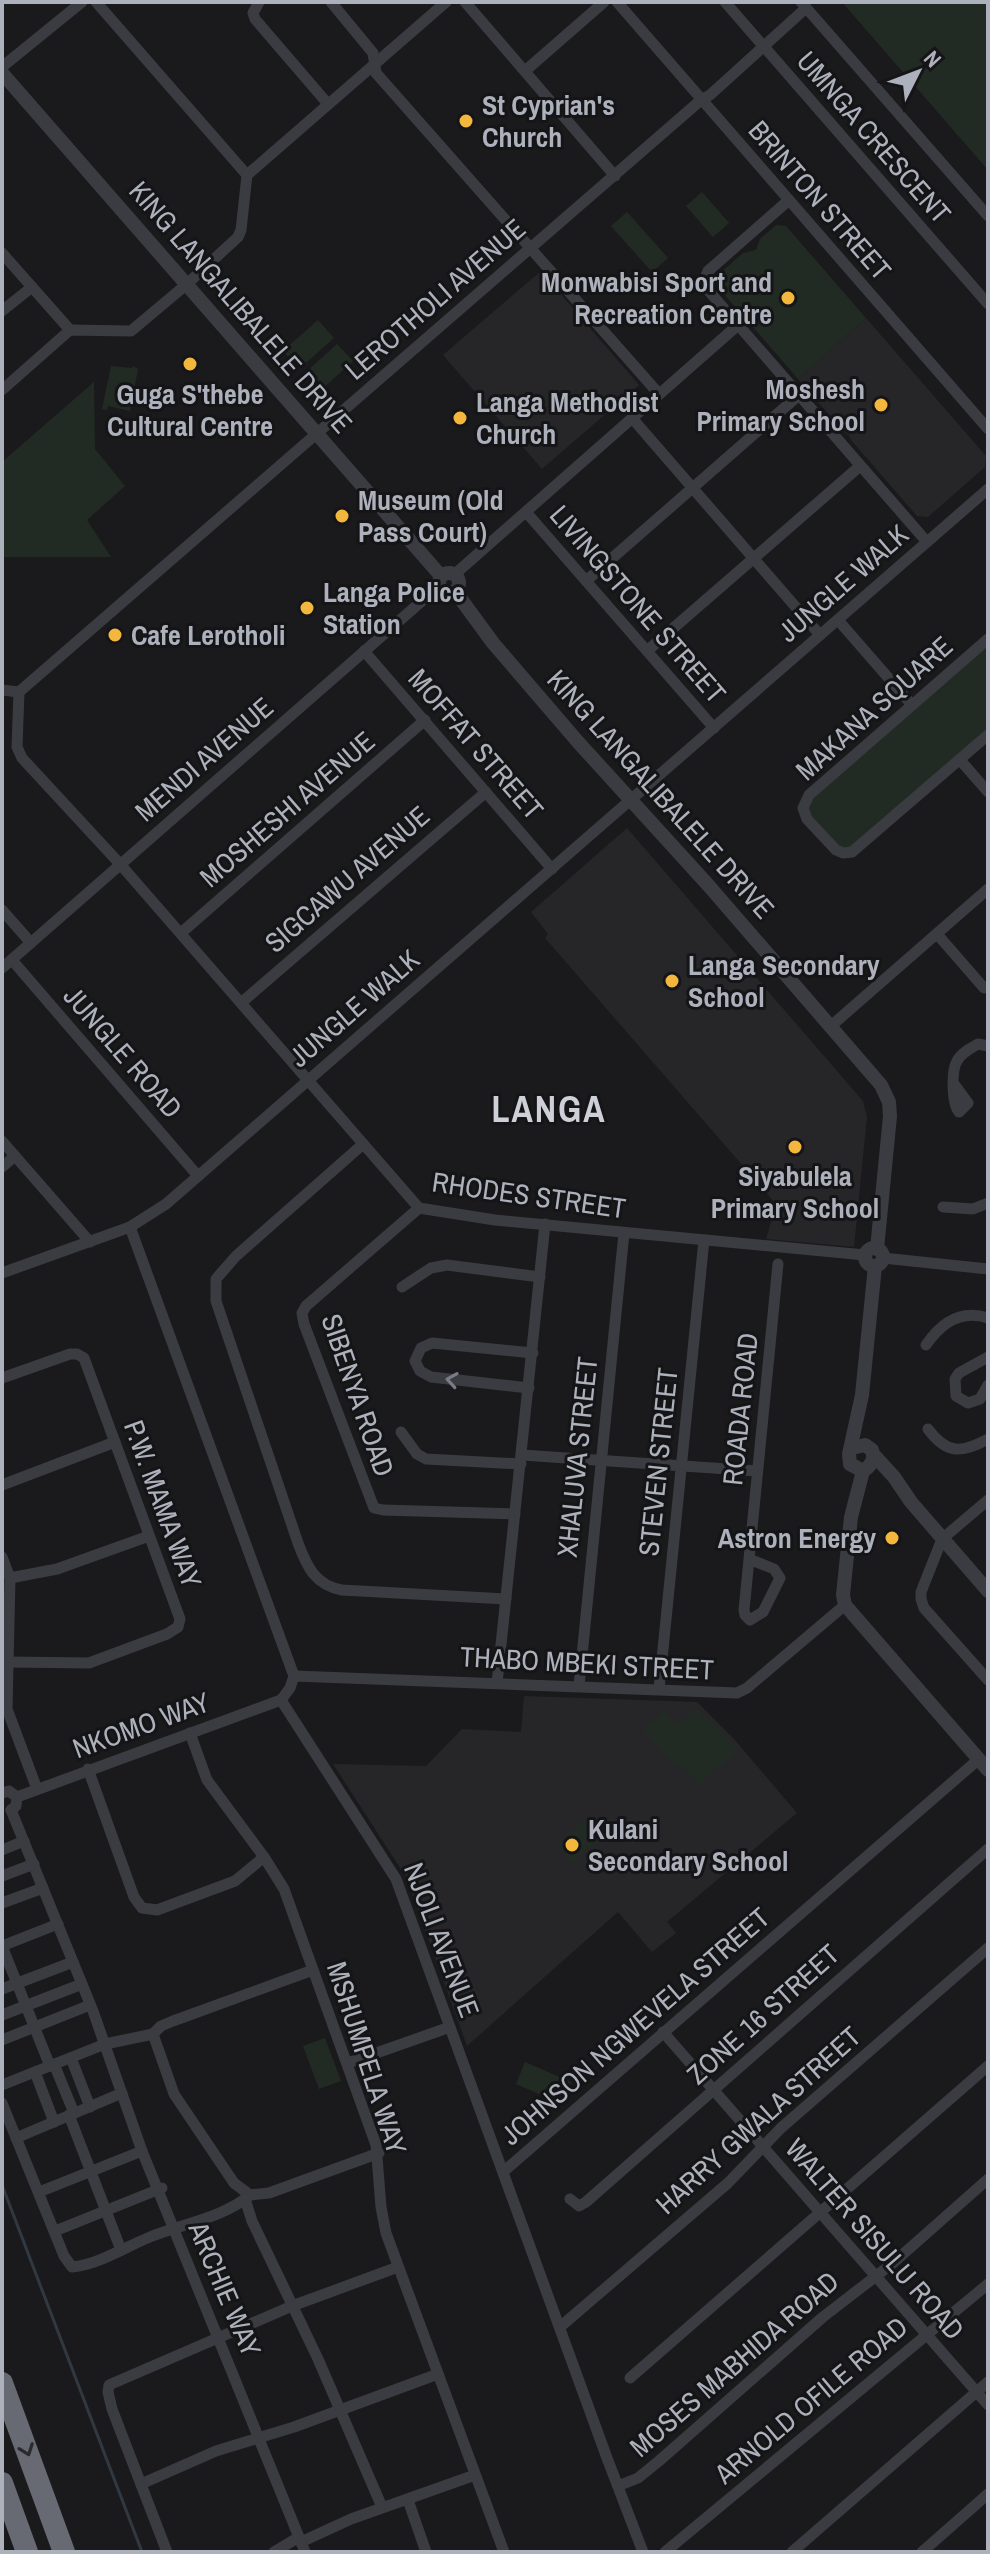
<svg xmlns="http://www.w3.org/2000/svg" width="990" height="2554" font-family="'Archivo Narrow',sans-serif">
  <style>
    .built { fill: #262629 }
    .green { fill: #222b23 }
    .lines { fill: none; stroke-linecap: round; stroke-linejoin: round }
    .stream { stroke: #303941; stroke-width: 3 }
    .minor { stroke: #3b3c41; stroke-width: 11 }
    .tertiary { stroke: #3b3c41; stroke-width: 14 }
    .motorway { stroke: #676a72; stroke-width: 22 }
    .oneway { stroke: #7a7c85 }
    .oneway2 { stroke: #2a2a2e }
    .poi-dot { fill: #f2b73c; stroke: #151517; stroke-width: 3 }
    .labels { text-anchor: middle; stroke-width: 6; stroke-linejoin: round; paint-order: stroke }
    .poi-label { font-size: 28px; font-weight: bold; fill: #adb1bc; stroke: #151517; text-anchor: start }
    .street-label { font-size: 28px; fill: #adb1bc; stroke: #151517 }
    .district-label { font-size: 36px; font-weight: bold; letter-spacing: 2px; fill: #ced0d8; stroke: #151517 }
  </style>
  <rect width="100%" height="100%" fill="#1a1a1c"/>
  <g class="built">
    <polygon points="541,271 639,385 542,469 443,355"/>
    <polygon points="866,318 986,456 985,467 928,517 917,516 851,440 849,435 845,433 798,379"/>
    <polygon points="627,828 863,1101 867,1117 854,1247 766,1239 776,1204 545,938 548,934 531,912"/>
    <polygon points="524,1696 697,1702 735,1740 797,1813 667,1922 676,1933 652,1952 618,1912 467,2046 406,1877 333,1764 426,1766 462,1729 521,1732"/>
  </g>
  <g class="green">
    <polygon points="842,2 988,2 988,170"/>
    <polygon points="702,192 729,223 713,237 686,206"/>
    <polygon points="627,212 668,258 652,272 611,226"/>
    <polygon points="776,225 786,226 866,318 798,379 752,326 757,323 754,315 749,316 746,311 737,309 717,286 718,275 743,253 756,250 760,239"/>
    <polygon points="318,320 334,338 299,369 283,351"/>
    <polygon points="337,344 353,361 321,390 305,373"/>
    <polygon points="111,366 132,368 133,366 138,369 130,411 108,406 107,410 102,409"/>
    <polygon points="94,382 95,449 125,486 87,520 111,557 2,557 2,462"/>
    <polygon points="988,644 988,730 853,847 842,849 809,813 808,803"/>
    <polygon points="696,1708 705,1719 714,1723 738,1750 699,1785 681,1766 678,1768 643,1730 664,1711 677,1725"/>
    <polygon points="589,1817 604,1835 573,1862 558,1845"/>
    <polygon points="325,2038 341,2081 319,2089 303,2046"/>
    <polygon points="525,2062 571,2082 562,2104 516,2084"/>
  </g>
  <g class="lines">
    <polyline class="stream" points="2,2185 142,2552"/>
    <g class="minor">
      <polyline points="96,2 247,175"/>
      <polyline points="259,2 253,13 255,19 328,104"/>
      <polyline points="331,2 373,53 376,73 659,394"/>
      <polyline points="465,2 615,176"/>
      <polyline points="617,2 988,429"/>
      <polyline points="725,2 988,304"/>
      <polyline points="801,2 988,216"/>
      <polyline points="2,67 82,2"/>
      <polyline points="525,71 604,2"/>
      <polyline points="789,200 708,271 705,279 707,289 927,542"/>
      <polyline points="2,253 70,330"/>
      <polyline points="2,311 32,287"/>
      <polyline points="2,390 70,330 131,331 187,284 238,237 241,230 247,175 446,2"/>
      <polyline points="632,418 820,635"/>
      <polyline points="526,512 714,728"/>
      <polyline points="455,574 738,325"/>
      <polyline points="586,581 799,395"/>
      <polyline points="838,620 912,705"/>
      <polyline points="988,639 809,795 803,808 807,819 836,850 843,853 852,852 988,735"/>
      <polyline points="364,651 552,869"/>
      <polyline points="647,651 860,466"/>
      <polyline points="2,690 19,692"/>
      <polyline points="19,692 17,747 22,758 120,864 419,1208 495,1220 865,1255"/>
      <polyline points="19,692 701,100 710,95 806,8"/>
      <polyline points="960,760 988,792"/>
      <polyline points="2,910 31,943"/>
      <polyline points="181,933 425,720"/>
      <polyline points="937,934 984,988"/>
      <polyline points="12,960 198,1176"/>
      <polyline points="2,968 439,586"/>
      <polyline points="241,1003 486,792"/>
      <polyline points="831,1026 988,889"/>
      <path d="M954,1084L968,1103L959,1112C952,1104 951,1071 957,1061C961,1053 971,1048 978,1044L988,1046"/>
      <polyline points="2,1141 90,1242"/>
      <path d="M363,1144L236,1256L216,1279V1301L298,1543C307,1567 315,1585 342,1590L506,1599"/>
      <polyline points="2,1167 15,1156"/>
      <polyline points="943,1207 973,1209 988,1203"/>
      <polyline points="419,1208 306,1306 302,1313 304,1324 374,1508 383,1510 515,1514"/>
      <polyline points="130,1227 294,1676 290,1688 281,1700"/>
      <polyline points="883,1258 988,1269"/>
      <polyline points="2,1273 130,1227 166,1204 988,489"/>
      <polyline points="402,1287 431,1268 447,1265 540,1277"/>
      <path d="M926,1345C941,1323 961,1309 988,1318"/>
      <polyline points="988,1357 959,1373 955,1379 956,1396 968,1403 980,1399 988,1385"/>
      <polyline points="2,1378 70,1354 77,1354 84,1358 180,1619 178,1627 167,1634 89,1663 8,1662"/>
      <polyline points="529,1388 431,1377 420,1371 415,1361 421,1348 432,1343 533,1353"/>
      <path d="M928,1429C947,1455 962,1453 988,1439"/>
      <polyline points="401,1432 417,1454 426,1459 521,1464"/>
      <polyline points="522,1455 757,1471"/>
      <polyline points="2,1485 115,1442"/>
      <polyline points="988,1500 942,1539 921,1592 921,1599 924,1608 988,1680"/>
      <polyline points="2,1557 10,1578 7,1709 37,1789"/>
      <polyline points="749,1559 774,1569 780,1578 763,1612 750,1620 745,1615 744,1610 778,1264"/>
      <polyline points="10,1578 57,1569 149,1536"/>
      <polyline points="294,1676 737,1693 747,1688 845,1605"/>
      <polyline points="497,1683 545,1224"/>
      <polyline points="579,1686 624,1233"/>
      <polyline points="659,1689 704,1240"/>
      <polyline points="281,1700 396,1879 607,2458 643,2552"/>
      <polyline points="190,1733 207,1780 264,1857 284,1889 376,2145 381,2207 386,2233 504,2552"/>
      <polyline points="88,1769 134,1897 142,1908 157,1910 235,1881 264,1857"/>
      <polyline points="2,1793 9,1791 17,1797 16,1806 11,1810"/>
      <polyline points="17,1797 281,1700"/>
      <polyline points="11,1810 93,2011 142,2151 305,2552"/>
      <polyline points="2,1850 24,1841"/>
      <polyline points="2,1876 34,1864"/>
      <polyline points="2,1903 43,1888"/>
      <polyline points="313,1970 173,2021 161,2026 153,2034 174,2094 234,2183 250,2195 269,2193 379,2153"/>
      <polyline points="2,1989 73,1962"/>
      <polyline points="2,2015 82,1984"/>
      <polyline points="663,2032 988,2405"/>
      <polyline points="2,2040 90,2005"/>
      <polyline points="71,2058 90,2107"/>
      <polyline points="348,2063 450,2027"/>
      <polyline points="54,2064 74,2113"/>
      <polyline points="50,2066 2,1946 58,1924"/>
      <polyline points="35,2072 54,2122"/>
      <polyline points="2,2085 105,2044 153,2034"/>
      <path d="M2,2103L64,2256L72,2267C100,2264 125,2247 150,2237C182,2224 223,2218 250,2195"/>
      <polyline points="69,2115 121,2250"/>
      <polyline points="16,2138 122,2093"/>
      <polyline points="503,2172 979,1759"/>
      <polyline points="39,2192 142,2151"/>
      <polyline points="245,2199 252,2221 318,2359 382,2507"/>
      <polyline points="570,2199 579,2206 586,2202 988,1849"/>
      <polyline points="55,2231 162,2188"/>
      <polyline points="560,2327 728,2183 781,2128 988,1948"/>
      <polyline points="630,2378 988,2066"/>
      <polyline points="141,2484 216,2451 294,2427 438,2374"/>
      <polyline points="618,2486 638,2478 659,2461 823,2317 893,2263 988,2179"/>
      <polyline points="408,2500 426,2552"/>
      <polyline points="301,2542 351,2519 475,2475"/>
      <polyline points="167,2552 112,2409 108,2392 109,2385 292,2306 398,2267"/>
      <polyline points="274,2552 299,2537"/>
      <polyline points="665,2552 988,2284"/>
      <polyline points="792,2552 988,2382"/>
      <polyline points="922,2552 988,2494"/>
    </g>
    <g class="tertiary">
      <polyline points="2,73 441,576"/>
      <circle cx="449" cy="583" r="10"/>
      <polyline points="455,591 493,643 578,742 709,886 881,1085 889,1102 890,1116 877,1249"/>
      <circle cx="874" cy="1257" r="9"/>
      <path d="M852,1448L865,1445L872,1450C875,1460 871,1466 863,1471L850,1464L849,1454L862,1395L875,1266"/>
      <polyline points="873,1454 894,1477 911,1502 988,1591"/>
      <polyline points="863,1471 851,1517 843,1595 845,1605 988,1770"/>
    </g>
    <g class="motorway">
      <polyline points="2,2383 64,2552"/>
      <polyline points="2,2483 27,2552"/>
    </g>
  </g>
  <defs><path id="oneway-chevron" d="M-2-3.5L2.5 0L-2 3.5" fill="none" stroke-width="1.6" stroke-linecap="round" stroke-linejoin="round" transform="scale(2)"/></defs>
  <use class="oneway" href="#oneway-chevron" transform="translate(452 1380) rotate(-171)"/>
  <use class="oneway2" href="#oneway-chevron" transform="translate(27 2450) rotate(70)"/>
  <g class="poi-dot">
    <circle cx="466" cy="121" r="8"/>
    <circle cx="788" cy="298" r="8"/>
    <circle cx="190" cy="364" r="8"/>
    <circle cx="881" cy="405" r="8"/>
    <circle cx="460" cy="418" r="8"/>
    <circle cx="342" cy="516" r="8"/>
    <circle cx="307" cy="608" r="8"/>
    <circle cx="115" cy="635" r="8"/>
    <circle cx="672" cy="981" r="8"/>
    <circle cx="795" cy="1147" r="8"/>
    <circle cx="892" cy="1538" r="8"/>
    <circle cx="572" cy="1845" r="8"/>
  </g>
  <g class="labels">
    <g class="poi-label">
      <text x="482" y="115">St Cyprian's<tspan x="482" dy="32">Church</tspan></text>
      <text x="772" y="292" text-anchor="end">Monwabisi Sport and<tspan x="772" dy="32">Recreation Centre</tspan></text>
      <text x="865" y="399" text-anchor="end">Moshesh<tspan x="865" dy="32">Primary School</tspan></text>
      <text x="190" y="404" text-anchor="middle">Guga S'thebe<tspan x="190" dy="32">Cultural Centre</tspan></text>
      <text x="476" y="412">Langa Methodist<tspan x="476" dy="32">Church</tspan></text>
      <text x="358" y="510">Museum (Old<tspan x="358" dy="32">Pass Court)</tspan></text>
      <text x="323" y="602">Langa Police<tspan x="323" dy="32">Station</tspan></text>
      <text x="131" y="645">Cafe Lerotholi</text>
      <text x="688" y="975">Langa Secondary<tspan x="688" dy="32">School</tspan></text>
      <text x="795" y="1186" text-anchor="middle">Siyabulela<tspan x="795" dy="32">Primary School</tspan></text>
      <text x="876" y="1548" text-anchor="end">Astron Energy</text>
      <text x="588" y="1839">Kulani<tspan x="588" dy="32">Secondary School</tspan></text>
    </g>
    <g class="street-label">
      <text transform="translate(874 137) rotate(49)" y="10">UMNGA CRESCENT</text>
      <text transform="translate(820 200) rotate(49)" y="10">BRINTON STREET</text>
      <text transform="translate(435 299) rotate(-41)" y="10">LEROTHOLI AVENUE</text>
      <text transform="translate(241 307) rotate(49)" y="10">KING LANGALIBALELE DRIVE</text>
      <text transform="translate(843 583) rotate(-41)" y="10">JUNGLE WALK</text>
      <text transform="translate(638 604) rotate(49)" y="10">LIVINGSTONE STREET</text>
      <text transform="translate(874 708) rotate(-42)" y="10">MAKANA SQUARE</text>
      <text transform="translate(476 744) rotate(49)" y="10">MOFFAT STREET</text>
      <text transform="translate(204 759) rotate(-41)" y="10">MENDI AVENUE</text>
      <text transform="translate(661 794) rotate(48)" y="10">KING LANGALIBALELE DRIVE</text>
      <text transform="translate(287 809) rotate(-41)" y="10">MOSHESHI AVENUE</text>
      <text transform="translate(347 879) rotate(-41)" y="10">SIGCAWU AVENUE</text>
      <text transform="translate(354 1008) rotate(-41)" y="10">JUNGLE WALK</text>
      <text transform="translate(123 1052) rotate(49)" y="10">JUNGLE ROAD</text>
      <text transform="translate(529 1195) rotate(8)" y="10">RHODES STREET</text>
      <text transform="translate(358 1395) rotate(71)" y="10">SIBENYA ROAD</text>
      <text transform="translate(740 1409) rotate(-84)" y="10">ROADA ROAD</text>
      <text transform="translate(577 1457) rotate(-84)" y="10">XHALUVA STREET</text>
      <text transform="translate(658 1462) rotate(-84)" y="10">STEVEN STREET</text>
      <text transform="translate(163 1504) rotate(70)" y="10">P.W. MAMA WAY</text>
      <text transform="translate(587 1663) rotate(3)" y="10">THABO MBEKI STREET</text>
      <text transform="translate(141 1725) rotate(-20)" y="10">NKOMO WAY</text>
      <text transform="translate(442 1940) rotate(69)" y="10">NJOLI AVENUE</text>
      <text transform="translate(763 2014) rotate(-42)" y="10">ZONE 16 STREET</text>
      <text transform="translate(635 2026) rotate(-41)" y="10">JOHNSON NGWEVELA STREET</text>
      <text transform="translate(367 2058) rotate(72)" y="10">MSHUMPELA WAY</text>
      <text transform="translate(758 2120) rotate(-42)" y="10">HARRY GWALA STREET</text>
      <text transform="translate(875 2239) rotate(49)" y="10">WALTER SISULU ROAD</text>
      <text transform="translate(225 2289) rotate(67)" y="10">ARCHIE WAY</text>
      <text transform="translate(734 2364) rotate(-41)" y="10">MOSES MABHIDA ROAD</text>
      <text transform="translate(811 2400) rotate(-40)" y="10">ARNOLD OFILE ROAD</text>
    </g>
    <g class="district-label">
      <text x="549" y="1122">LANGA</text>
    </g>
  </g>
  <rect width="990" height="2554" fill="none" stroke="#adb1bc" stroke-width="8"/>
  <g transform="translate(918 72) rotate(48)" stroke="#151517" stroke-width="6" paint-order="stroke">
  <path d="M0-6L14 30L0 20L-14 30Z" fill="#adb1bc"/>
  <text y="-12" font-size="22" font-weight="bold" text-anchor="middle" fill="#adb1bc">N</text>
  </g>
</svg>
